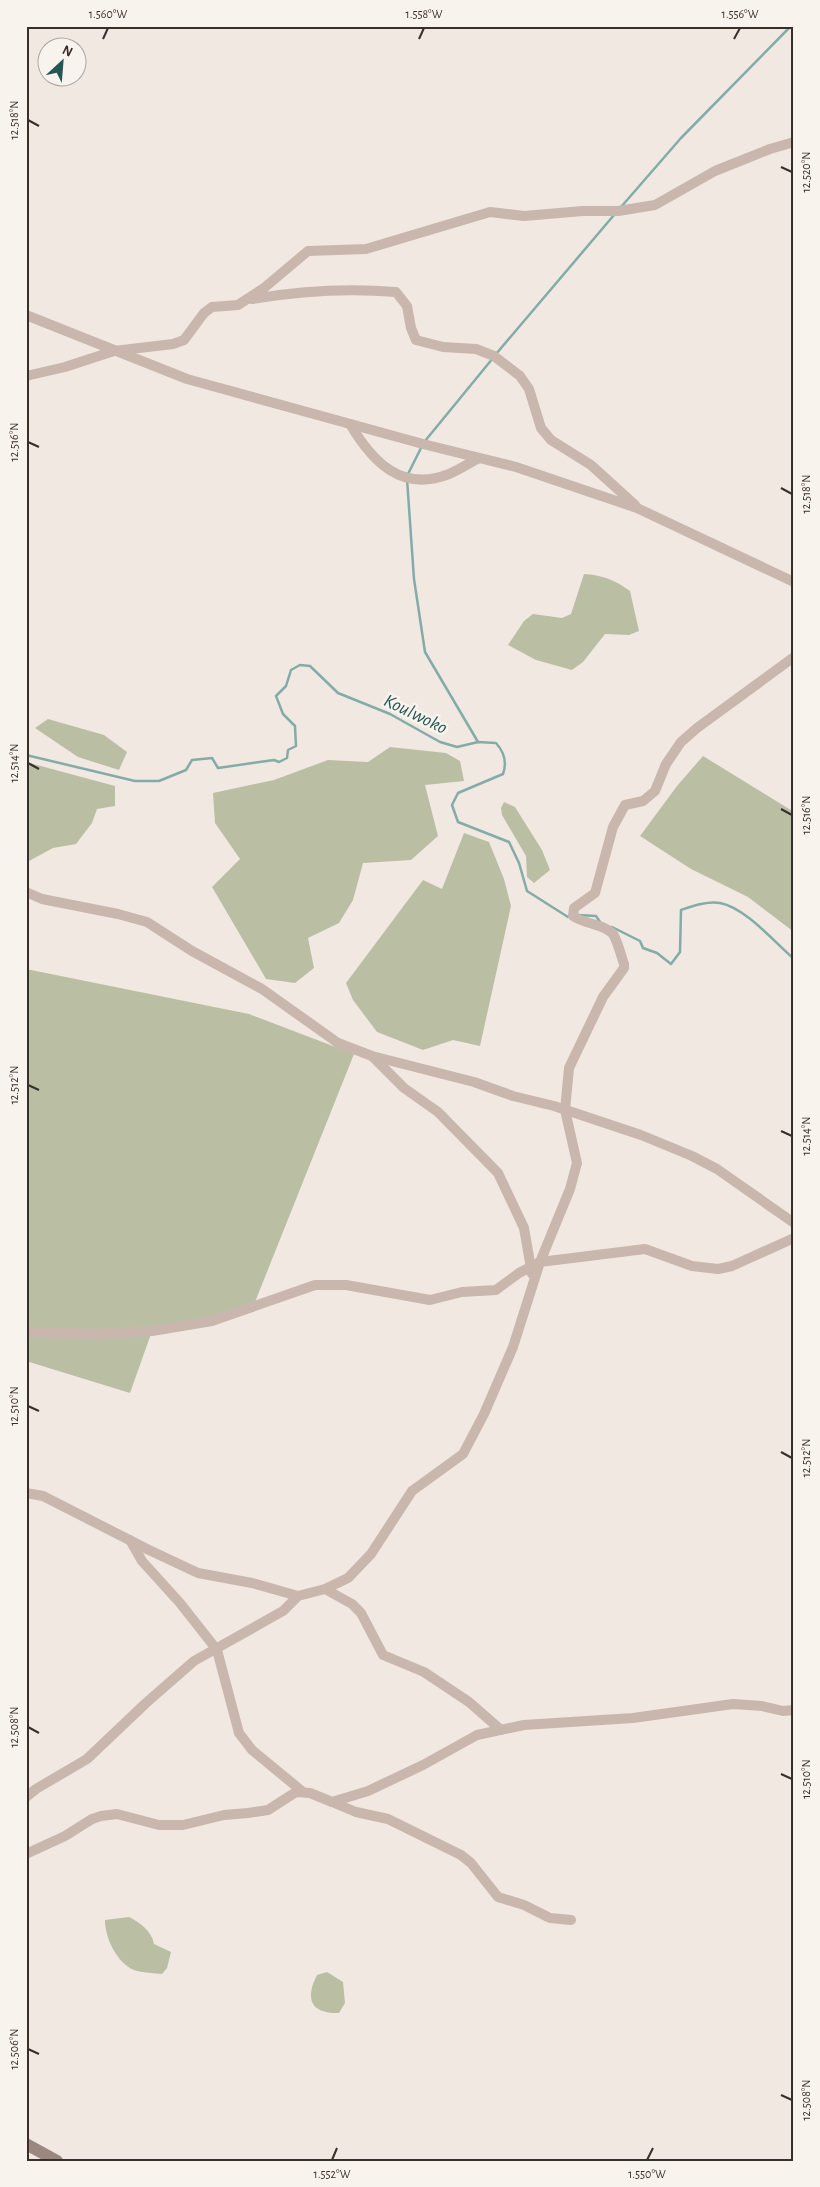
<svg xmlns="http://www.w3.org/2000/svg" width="820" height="2187" font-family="'Alegreya Sans',sans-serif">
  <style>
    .green { fill: #babfa3 }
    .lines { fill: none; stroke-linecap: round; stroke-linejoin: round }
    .stream { stroke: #83aca8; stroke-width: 2.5 }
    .minor { stroke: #c9b7ae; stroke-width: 10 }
    .secondary { stroke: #9c8780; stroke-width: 12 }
    .ticks { fill: none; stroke: #382e2c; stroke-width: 2 }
    .labels { text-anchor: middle; stroke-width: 5; stroke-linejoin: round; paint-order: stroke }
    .water-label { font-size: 19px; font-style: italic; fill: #255653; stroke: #f9f3ee }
    .neatline { fill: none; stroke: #382e2c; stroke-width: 2 }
    .ticks-label { font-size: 12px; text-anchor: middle; fill: #382e2c }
  </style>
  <rect width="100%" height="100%" fill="#f1e8e2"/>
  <g class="green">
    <path d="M584,574C602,575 615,580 630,591L639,631L629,635L605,634L583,662L572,670L536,660L508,645L524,621L533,614L562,618L571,614Z"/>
    <polygon points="48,719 104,735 127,752 119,770 78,757 35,728"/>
    <polygon points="390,747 446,753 460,761 464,781 425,785 438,836 411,860 363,863 353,900 339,923 308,938 314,968 295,983 266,979 212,887 240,859 215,823 213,793 274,780 328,760 368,762"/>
    <polygon points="703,756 794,812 794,932 748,897 691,869 640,836 677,786"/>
    <polygon points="26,762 115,786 115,806 97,809 92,823 76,844 53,848 29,861 26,860"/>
    <polygon points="504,802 515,807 542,850 550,870 534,883 527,877 526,856 502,815 501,808"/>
    <polygon points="464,833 489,842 504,879 511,906 480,1046 453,1040 423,1050 377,1032 353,1000 346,983 423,880 442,889"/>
    <polygon points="26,969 249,1014 354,1054 253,1307 152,1331 130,1393 26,1361"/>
    <path d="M129,1917C139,1922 152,1931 154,1944L171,1952L167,1968L162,1974C154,1973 142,1973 134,1970C117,1963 105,1938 105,1920Z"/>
    <path d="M327,1972L343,1982L345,2003L339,2013C312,2014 304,2000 317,1975Z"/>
  </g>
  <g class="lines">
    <g class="stream">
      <polyline points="621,207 681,138 791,26"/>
      <polyline points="496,354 614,215"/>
      <polyline points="425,441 493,358"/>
      <polyline points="408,474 421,448"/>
      <polyline points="407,479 414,579 425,652 478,742"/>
      <path d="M26,755L135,781H159L186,770L192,760L212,758L218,768L274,760L279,762L287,758L288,750L296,746L295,726L283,714L276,696L286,686L291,670L300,665L310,666L338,693L390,714L440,742L457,747L478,742L496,743C504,752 507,763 503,774L458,793L452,805L458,822L509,842L519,863L527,891L568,917L570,916"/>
      <polyline points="578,915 596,916 600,922"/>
      <path d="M612,927L640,941L643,948L657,953L671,964L680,952L681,910C693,906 707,901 720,903C746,908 774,942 794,959"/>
    </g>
    <g class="minor">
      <path d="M252,299C299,291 349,288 396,292L407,306L411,328L416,340L443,347L476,349L494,356L520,376L529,389L541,428L551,440L591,465L635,505"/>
      <polyline points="26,315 187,379 423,444 516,467 637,508 794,582"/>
      <polyline points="26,376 65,367 114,351 173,344 184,340 204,313 212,307 238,305 264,288 308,251 366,249 490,212 524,216 583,211 618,211 655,205 715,171 770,149 794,142"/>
      <path d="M350,424C372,461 401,493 449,474C459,470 469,463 479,458"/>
      <polyline points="26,892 42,899 118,914 147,922 192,951 262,989 338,1043 372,1056 474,1082 513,1096 554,1106 641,1135 692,1156 717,1169 794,1223"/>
      <polyline points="373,1057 404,1088 438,1112 498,1173 524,1228 532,1274"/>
      <polyline points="26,1332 95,1334 152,1331 212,1321 315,1285 346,1285 430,1300 462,1292 496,1290 519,1273 540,1262 645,1249 692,1266 718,1269 732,1266 794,1238"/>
      <polyline points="26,1493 43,1496 149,1550 198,1573 252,1583 298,1596"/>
      <polyline points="130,1540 142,1561 180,1603 217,1650 239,1733 252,1750 303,1792"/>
      <polyline points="325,1589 352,1604 361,1613 383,1655 424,1672 469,1702 501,1730"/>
      <path d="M26,1797L36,1789L87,1759L146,1703L194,1661L283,1611L298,1596L325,1589L348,1578L371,1554L412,1491L463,1454L484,1414L513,1347L540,1262L570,1189L577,1163L565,1110L569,1068L603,997L624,968V964C621,956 618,942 613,934C604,924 584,924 573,916L574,908L595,893L613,827L625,805L643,801L655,791L666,764L681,742L697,728L794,657"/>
      <polyline points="332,1802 356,1812 388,1819 461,1855 471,1863 498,1897 524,1905 550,1918 571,1920"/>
      <polyline points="26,1854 65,1836 92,1819 101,1816 117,1814 159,1825 183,1825 224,1815 248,1813 268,1810 296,1792 310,1793 332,1802 368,1791 423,1765 477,1735 524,1725 633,1718 733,1704 762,1706 783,1711 794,1710"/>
    </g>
    <polyline class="secondary" points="26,2144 57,2161"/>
  </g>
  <path class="ticks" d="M103,39L108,28M419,39L424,28M734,39L740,28M28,120L39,126M781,167L792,172M28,442L39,447M781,488L792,494M28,763L39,769M781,809L792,815M28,1085L39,1090M781,1131L792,1136M28,1406L39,1411M781,1452L792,1458M28,1727L39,1733M781,1774L792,1779M28,2049L39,2054M781,2095L792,2100M332,2160L337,2148M647,2160L653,2148"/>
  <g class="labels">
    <g class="water-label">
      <text transform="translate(416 713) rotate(26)" y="7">Koulwoko</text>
    </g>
  </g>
  <rect width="820" height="2187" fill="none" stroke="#f9f3ee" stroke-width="55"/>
  <g transform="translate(62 62) rotate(26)"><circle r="24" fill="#f9f3ee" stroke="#aca4a0"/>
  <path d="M0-4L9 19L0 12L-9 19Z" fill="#255653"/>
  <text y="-8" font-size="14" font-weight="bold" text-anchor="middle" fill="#382e2c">N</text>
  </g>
  <rect x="28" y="28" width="764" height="2132" class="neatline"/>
  <g class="ticks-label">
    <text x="108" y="18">1.560°W</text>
    <text x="424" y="18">1.558°W</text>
    <text x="740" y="18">1.556°W</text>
    <text transform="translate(14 120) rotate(-90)" y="4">12.518°N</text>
    <text transform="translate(806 172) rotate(-90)" y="4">12.520°N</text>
    <text transform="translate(14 442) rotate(-90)" y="4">12.516°N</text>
    <text transform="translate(806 494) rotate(-90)" y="4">12.518°N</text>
    <text transform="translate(14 763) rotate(-90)" y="4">12.514°N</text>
    <text transform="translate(806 815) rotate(-90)" y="4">12.516°N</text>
    <text transform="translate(14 1085) rotate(-90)" y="4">12.512°N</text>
    <text transform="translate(806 1136) rotate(-90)" y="4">12.514°N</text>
    <text transform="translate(14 1406) rotate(-90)" y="4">12.510°N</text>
    <text transform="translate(806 1458) rotate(-90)" y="4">12.512°N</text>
    <text transform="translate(14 1727) rotate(-90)" y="4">12.508°N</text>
    <text transform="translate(806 1779) rotate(-90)" y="4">12.510°N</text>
    <text transform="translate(14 2049) rotate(-90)" y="4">12.506°N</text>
    <text transform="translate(806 2100) rotate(-90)" y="4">12.508°N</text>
    <text x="332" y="2178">1.552°W</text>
    <text x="647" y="2178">1.550°W</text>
  </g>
</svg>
